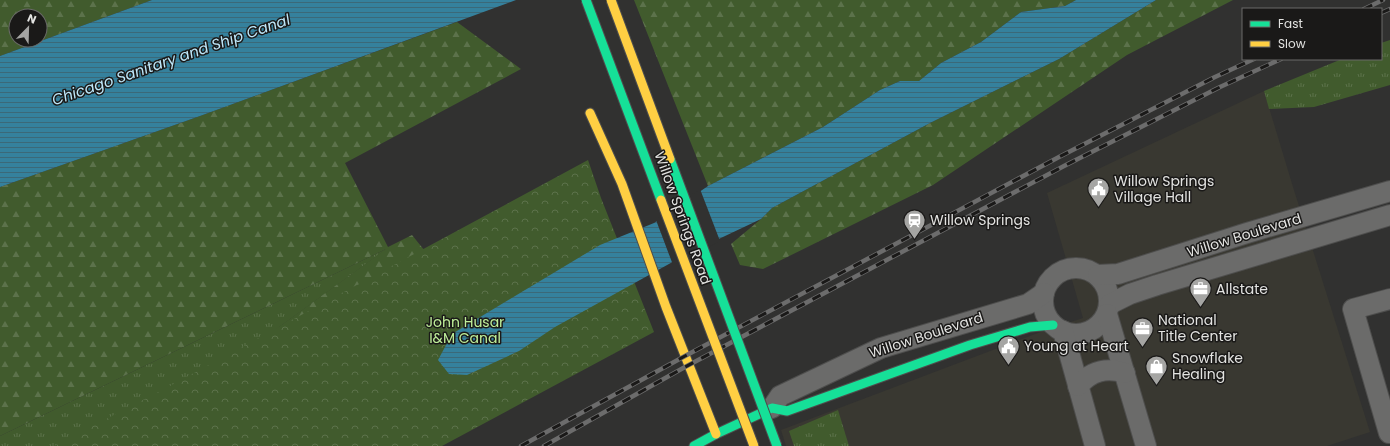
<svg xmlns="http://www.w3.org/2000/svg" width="1390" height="446" font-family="Poppins,sans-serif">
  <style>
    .built { fill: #393831 }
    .grass { fill: url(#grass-tufts) }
    .forest { fill: url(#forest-firs); fill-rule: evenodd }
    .park { fill: url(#park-crowns) }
    .water { fill: url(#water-rules) }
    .pier { fill: #313130 }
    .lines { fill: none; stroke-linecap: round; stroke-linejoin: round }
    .street-casing { stroke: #4e4e4d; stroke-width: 22 }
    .fast-casing { stroke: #4e4e4d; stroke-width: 11 }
    .slow-casing { stroke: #4e4e4d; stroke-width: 11 }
    .street { stroke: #6b6b6a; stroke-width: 20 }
    .fast { stroke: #16e098; stroke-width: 9 }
    .slow { stroke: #ffcf43; stroke-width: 9 }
    .rail-casing { stroke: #6c6c6c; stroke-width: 4.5 }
    .rail { stroke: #1a1918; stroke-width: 3; stroke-dasharray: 9; stroke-linecap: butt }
    .fast-bridge-casing { stroke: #4e4e4d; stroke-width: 11; stroke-linecap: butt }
    .slow-bridge-casing { stroke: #4e4e4d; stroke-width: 11; stroke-linecap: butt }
    .fast-bridge { stroke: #16e098; stroke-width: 9 }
    .slow-bridge { stroke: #ffcf43; stroke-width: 9 }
    .labels { text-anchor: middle; stroke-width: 3; stroke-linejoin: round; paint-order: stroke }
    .poi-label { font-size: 14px; fill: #e3e3e1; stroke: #1a1918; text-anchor: start }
    .street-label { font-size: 14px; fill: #e3e3e1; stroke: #1a1918 }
    .park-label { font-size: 14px; fill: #bfef9a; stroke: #1a1918 }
    .water-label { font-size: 15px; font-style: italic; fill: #bee7f9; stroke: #1a1918 }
  </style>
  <defs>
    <pattern id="grass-tufts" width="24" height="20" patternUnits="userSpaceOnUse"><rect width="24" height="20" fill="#415b2d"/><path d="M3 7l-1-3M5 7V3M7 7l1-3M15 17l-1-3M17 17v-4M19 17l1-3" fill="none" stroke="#5c724b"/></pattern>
    <pattern id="forest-firs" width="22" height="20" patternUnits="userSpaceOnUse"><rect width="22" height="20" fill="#415b2d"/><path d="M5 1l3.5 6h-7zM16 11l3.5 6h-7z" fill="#5c724b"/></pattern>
    <pattern id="park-crowns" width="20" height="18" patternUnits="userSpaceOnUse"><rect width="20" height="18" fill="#415b2d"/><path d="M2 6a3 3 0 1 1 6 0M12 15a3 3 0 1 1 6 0" fill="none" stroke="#5c724b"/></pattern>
    <pattern id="water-rules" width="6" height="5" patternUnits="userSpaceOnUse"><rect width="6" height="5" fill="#35819d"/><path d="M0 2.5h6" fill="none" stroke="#3b6979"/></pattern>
  </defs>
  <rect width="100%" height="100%" fill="#313130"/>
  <polygon class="built" points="1264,91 1293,187 1370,432 1327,446 786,446 781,430 1046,330 1083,318 1047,193"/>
  <g class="grass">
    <polygon points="1390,40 1390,85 1314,107 1269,109 1264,91 1342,59 1381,59 1381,43"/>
    <polygon points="388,248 239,356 101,446 0,446 0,436"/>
    <polygon points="838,410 849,446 794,446 789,431"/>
  </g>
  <g class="forest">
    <path d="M0,0H152L0,56ZM16,16H40V40H16Z"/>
    <polygon points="634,0 1076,0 1065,6 1021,12 981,42 941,63 919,81 900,81 880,90 823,127 708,186"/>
    <polygon points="1156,0 1233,0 1127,55 933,185 763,269 740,265 731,244 761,219 772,208 930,123 1059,59"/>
    <polygon points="457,22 521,69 345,163 388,247 412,235 433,261 239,356 386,249 0,436 0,187 200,116"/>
  </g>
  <polygon class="park" points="588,160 601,198 654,332 442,446 54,446 168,387"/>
  <g class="water">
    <polygon points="152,0 516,0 200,116 0,187 0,56"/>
    <polygon points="1076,0 1156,0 1059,59 930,123 772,208 761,219 687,254 555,327 519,351 467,375 449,374 438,360 452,334 600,245 654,223 708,186 823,127 880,90 900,81 919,81 941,63 981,42 1021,12 1065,6"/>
  </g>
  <polygon class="pier" points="700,189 720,241 673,265 656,220"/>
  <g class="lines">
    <defs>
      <g id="street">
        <circle cx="1076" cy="301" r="33"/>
        <polyline points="1098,275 1118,274 1247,233 1390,191"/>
        <polyline points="1110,304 1130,294 1157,285 1390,215"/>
        <polyline points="1107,314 1146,446"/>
        <polyline points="1063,331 1095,446"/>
        <path d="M1078,386C1091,371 1106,367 1125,373"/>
        <polyline points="772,408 780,396 881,348 1028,304 1044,293"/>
        <polyline points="1389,433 1353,309 1390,299"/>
      </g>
      <polyline id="fast" points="694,446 716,434 772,408 787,411 970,345 1030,327 1053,325"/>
      <polyline id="slow" points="590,113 622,184 666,307 716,434"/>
    </defs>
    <use href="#street" class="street-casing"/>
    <use href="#fast" class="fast-casing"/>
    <use href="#slow" class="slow-casing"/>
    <use href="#street" class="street"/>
    <use href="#fast" class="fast"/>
    <use href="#slow" class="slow"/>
    <defs>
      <g id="rail">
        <polyline points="1364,9 1383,0"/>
        <polyline points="1381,13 1390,9"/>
        <polyline points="521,446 685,356 1059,157 1215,77 1254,59"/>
        <polyline points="544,446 685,367 1064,166 1220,87 1281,59"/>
      </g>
    </defs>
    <use href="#rail" class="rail-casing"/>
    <use href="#rail" class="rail"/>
    <defs>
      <g id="fast-bridge">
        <polyline points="586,0 661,200"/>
        <polyline points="670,159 777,446"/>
      </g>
      <g id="slow-bridge">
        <polyline points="611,0 670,159"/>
        <polyline points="661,200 754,446"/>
      </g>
    </defs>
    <use href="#fast-bridge" class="fast-bridge-casing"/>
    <use href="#slow-bridge" class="slow-bridge-casing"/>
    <use href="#fast-bridge" class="fast-bridge"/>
    <use href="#slow-bridge" class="slow-bridge"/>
  </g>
  <defs>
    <symbol id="civic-pin" viewBox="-11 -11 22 30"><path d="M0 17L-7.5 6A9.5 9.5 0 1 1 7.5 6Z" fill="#a5a5a3" stroke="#1a1918"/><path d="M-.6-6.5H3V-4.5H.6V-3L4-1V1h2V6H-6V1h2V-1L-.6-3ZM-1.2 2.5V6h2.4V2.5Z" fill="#fff"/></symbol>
    <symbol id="station-pin" viewBox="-11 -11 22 30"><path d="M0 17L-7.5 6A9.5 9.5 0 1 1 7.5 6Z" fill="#a5a5a3" stroke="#1a1918"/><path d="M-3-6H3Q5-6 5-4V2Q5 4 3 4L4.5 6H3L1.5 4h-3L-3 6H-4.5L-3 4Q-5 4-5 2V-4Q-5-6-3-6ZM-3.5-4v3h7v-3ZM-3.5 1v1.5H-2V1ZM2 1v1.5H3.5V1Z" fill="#fff"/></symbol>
    <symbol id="office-pin" viewBox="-11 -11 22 30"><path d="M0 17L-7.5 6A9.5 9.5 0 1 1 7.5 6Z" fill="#a5a5a3" stroke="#1a1918"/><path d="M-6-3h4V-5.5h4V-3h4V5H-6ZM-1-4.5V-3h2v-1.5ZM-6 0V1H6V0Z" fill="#fff"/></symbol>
    <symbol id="shop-pin" viewBox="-11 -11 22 30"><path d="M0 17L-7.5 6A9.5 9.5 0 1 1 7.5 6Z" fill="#a5a5a3" stroke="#1a1918"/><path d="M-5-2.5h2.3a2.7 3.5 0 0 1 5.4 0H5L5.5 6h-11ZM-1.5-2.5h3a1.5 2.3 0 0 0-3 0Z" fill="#fff"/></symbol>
  </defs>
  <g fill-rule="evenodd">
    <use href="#civic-pin" x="1086" y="176" width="25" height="34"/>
    <use href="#station-pin" x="902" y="208" width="25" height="34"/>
    <use href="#office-pin" x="1188" y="276" width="25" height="34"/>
    <use href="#office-pin" x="1130" y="316" width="25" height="34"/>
    <use href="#civic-pin" x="996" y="334" width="25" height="34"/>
    <use href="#shop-pin" x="1144" y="354" width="25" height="34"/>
  </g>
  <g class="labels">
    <g class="poi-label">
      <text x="1114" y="186">Willow Springs<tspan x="1114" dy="16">Village Hall</tspan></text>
      <text x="930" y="225">Willow Springs</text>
      <text x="1216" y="294">Allstate</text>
      <text x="1158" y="325">National<tspan x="1158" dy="16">Title Center</tspan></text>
      <text x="1024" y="351">Young at Heart</text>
      <text x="1172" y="363">Snowflake<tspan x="1172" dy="16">Healing</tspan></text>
    </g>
    <g class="street-label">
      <text transform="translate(683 218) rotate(70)" y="5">Willow Springs Road</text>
      <text transform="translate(1244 235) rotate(-17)" y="5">Willow Boulevard</text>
      <text transform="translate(926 335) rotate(-18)" y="5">Willow Boulevard</text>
    </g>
    <g class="park-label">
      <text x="465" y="327">John Husar<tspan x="465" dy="16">I&amp;M Canal</tspan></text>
    </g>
    <g class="water-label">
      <text transform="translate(171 60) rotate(-19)" y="5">Chicago Sanitary and Ship Canal</text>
    </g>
  </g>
  <rect x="1242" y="8" width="140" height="52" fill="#1a1918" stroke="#6a6a68"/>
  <rect x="1250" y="21" width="20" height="6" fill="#16e098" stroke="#6a6a68"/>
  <text x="1278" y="28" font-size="12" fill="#e3e3e1">Fast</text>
  <rect x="1250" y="41" width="20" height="6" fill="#ffcf43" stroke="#6a6a68"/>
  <text x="1278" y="48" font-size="12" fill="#e3e3e1">Slow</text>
  <g transform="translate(28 28) rotate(23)"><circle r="19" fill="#1a1918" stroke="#6a6a68"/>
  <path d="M0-3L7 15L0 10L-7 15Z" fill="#a5a5a3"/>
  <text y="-6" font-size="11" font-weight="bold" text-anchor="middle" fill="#e3e3e1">N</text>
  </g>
</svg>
